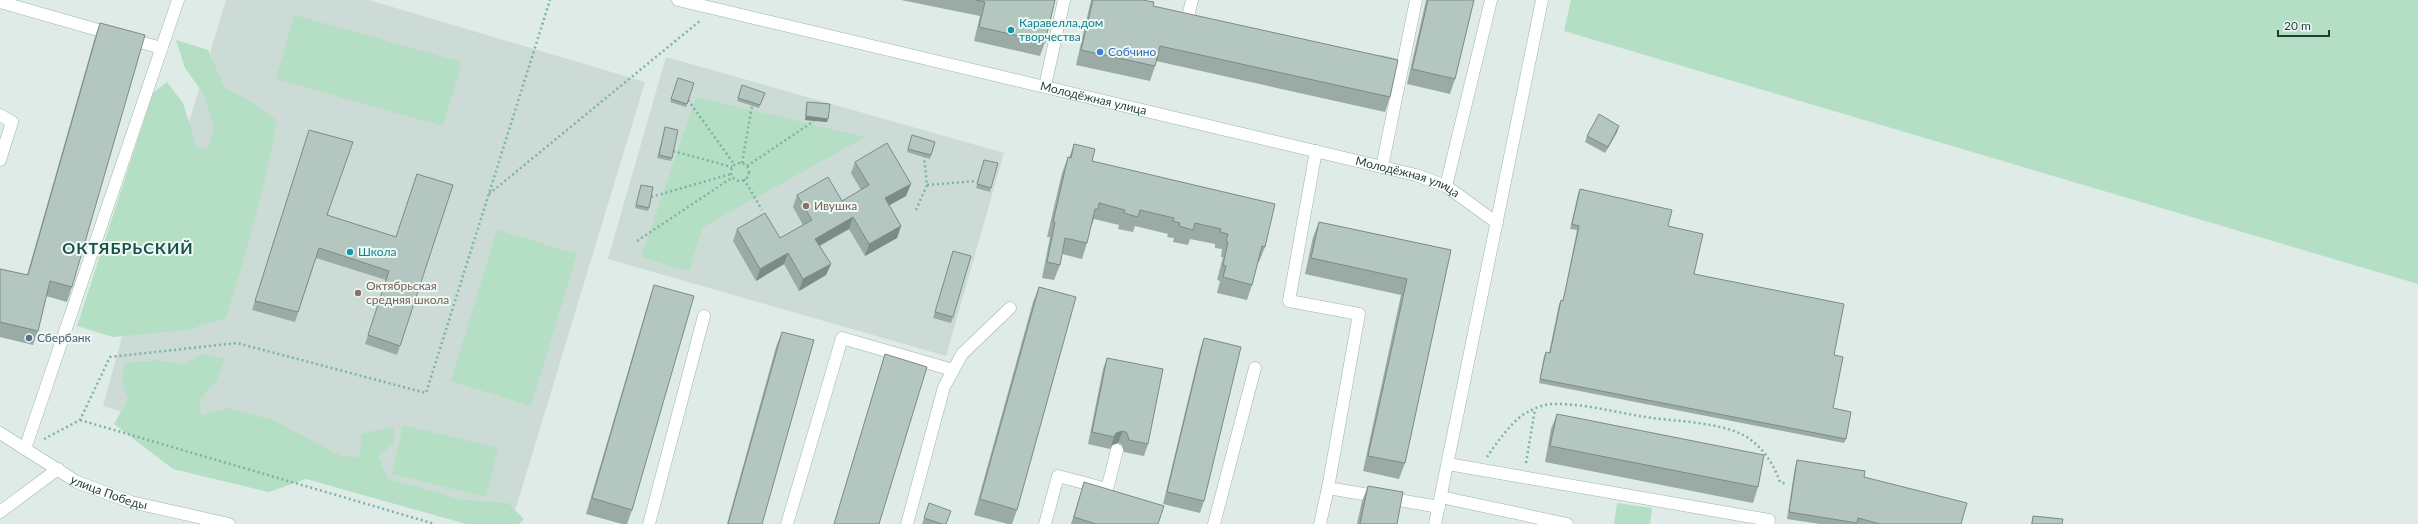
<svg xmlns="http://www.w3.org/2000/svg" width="2418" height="524" font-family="Lato,sans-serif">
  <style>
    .built { fill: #ccdbd6 }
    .green { fill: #b4dfc4 }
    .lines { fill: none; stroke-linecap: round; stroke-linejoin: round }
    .minor-casing { stroke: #a0b3af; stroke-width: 13 }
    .path { stroke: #7ab3a7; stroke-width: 2.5; stroke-dasharray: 2 3; stroke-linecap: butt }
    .minor { stroke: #fff; stroke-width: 12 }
    .wall { fill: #9aaaa5 }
    .shaded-wall { fill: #7d8b86 }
    .building { fill: #b3c6c0; stroke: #7d8b86 }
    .culture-dot { fill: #0f9aa8; stroke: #eef8f4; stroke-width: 1.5 }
    .shop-dot { fill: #3f7fe0; stroke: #eef8f4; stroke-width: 1.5 }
    .education-dot { fill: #8d6e63; stroke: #eef8f4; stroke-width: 1.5 }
    .service-dot { fill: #5c6f8a; stroke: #eef8f4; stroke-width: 1.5 }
    .labels { text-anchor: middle; stroke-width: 4; stroke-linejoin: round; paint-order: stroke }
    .culture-label { font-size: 12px; fill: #0d838f; stroke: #eef8f4; text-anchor: start }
    .shop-label { font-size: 12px; fill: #366cbe; stroke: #eef8f4; text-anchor: start }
    .street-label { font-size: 12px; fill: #1d3d38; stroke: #eef8f4 }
    .education-label { font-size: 12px; fill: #785e54; stroke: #eef8f4; text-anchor: start }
    .service-label { font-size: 12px; fill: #4e5e75; stroke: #eef8f4; text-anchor: start }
    .district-label { font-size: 16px; font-weight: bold; letter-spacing: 1px; fill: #185149; stroke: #eef8f4 }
  </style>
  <rect width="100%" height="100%" fill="#deebe7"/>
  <g class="built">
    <polygon points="226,0 369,0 645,82 511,524 497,524 103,406 148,243 186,132"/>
    <polygon points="666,57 1004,153 946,356 608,259"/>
  </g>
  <g class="green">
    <polygon points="1571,0 2418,0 2418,284 1564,31"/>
    <polygon points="294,15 462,62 443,126 276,79"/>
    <path d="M176,40L208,50L225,88L255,104L277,121C265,188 246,253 226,318L187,330L113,337L77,326L153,93L167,82L183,103L197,148L207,149L214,128L203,93L185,68Z"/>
    <polygon points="696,97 865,137 703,227 689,271 641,257"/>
    <polygon points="497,230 577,254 531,406 451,381"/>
    <polygon points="202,354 224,359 216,382 200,399 201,415 228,408 273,420 341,456 359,457 362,434 394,426 394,443 378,456 388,479 462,500 508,503 524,519 519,524 466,524 306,479 269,492 173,469 114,424 128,399 122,380 125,363 158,360 183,365"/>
    <polygon points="403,425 498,448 486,497 392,474"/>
    <polygon points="1617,503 1652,508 1650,524 1614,524"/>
  </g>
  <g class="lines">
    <defs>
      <g id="minor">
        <path id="s1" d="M678,0L1416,175L1446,186L1497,223"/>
        <polyline points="0,2 161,48"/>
        <polyline points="1188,17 1192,0"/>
        <polyline points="1382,62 1402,67"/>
        <polyline points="1045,86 1064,0"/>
        <polyline points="0,115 12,122 0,160"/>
        <polyline points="1316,151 1289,301 1359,314 1328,488 1439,507"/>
        <polyline points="1382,167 1416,0"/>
        <polyline points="1446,186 1491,0"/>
        <path id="s2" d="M0,433L77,482L131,502L229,524"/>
        <polyline points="25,449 178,0"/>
        <polyline points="1448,464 1769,520 1768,524"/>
        <polyline points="1441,497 1567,524"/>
        <polyline points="0,512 58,469"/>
        <polyline points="649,524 704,316"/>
        <polyline points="787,524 842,338 953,370"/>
        <polyline points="907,524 944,387 962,354 1010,308"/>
        <polyline points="1045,524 1058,476 1107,489 1117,450"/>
        <polyline points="1214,524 1255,368"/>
        <polyline points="1320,524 1328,488"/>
        <polyline points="1435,524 1542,0"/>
      </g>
    </defs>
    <use href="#minor" class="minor-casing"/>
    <g class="path">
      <polyline points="688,100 734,164"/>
      <polyline points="673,151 732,167"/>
      <polyline points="742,163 752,106"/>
      <circle cx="740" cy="172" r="9"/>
      <polyline points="747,166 814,121"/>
      <polyline points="744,179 762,210"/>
      <polyline points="927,185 977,181"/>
      <polyline points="489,194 701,20"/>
      <polyline points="651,197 731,174"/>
      <polyline points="916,210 927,185 924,157"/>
      <polyline points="637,241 733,177"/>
      <polyline points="80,420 435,524"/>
      <polyline points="44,439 80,420 110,357 237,343 426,393 550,0"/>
      <path d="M1487,457C1496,444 1515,416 1530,411C1535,408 1543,405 1550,404C1585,403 1617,413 1652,418C1677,421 1721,423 1743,435C1762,445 1773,463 1780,482L1787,484"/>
      <polyline points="1526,463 1535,409"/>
    </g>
    <use href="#minor" class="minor"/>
  </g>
  <g class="wall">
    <polygon points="901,0 1055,0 1045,42 1040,56 974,41 980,16"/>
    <polygon points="1091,0 1142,0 1153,6 1390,97 1385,112 1156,61 1155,66 1150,81 1076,65"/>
    <polygon points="1426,0 1474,0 1455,79 1450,94 1407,84"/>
    <polygon points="100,23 72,287 67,302 46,296 38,331 33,345 0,337 0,269 27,275 95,37"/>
    <polygon points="678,78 694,83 686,107 670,102"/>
    <polygon points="742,85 760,105 759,108 737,101"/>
    <polygon points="807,102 828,119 827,122 805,120 806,106"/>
    <polygon points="665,127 672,158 671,161 657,158"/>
    <polygon points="309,130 327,215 396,237 417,174 400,346 397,355 365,344 386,280 316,258 295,322 252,310"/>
    <polygon points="1617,132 1605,153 1585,142 1587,136"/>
    <polygon points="912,135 935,142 930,159 907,152"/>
    <polygon points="1074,144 1092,161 1265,247 1259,262 1258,262 1252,285 1247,300 1217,293 1220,281 1217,280 1223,257 1221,257 1222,249 1215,248 1215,244 1190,239 1188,245 1173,242 1174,238 1167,237 1168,234 1135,226 1133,232 1118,229 1119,225 1094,219 1092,225 1091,225 1087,243 1082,259 1062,254 1060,265 1054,280 1042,278 1050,237 1047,237 1062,173 1068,157 1069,158"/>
    <polygon points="855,162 906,196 889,205 901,226 897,238 865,256 849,229 820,246 831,264 826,275 799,291 784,264 756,281 733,241 737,229 780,238 803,225 793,207 797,195 842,201 861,190 851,173"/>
    <polygon points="983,163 991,188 990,192 976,188"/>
    <polygon points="641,185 649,208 648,211 635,208"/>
    <polygon points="1580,189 1668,226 1694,274 1834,355 1833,408 1846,439 1844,443 1539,383 1544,356 1546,352 1549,353 1559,304 1561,300 1563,301 1577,230 1570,229 1578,194"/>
    <polygon points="1319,222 1451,250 1405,463 1399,479 1363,471 1401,295 1305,274 1313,237"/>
    <polygon points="953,251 953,317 951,323 933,318"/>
    <polygon points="654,285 632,510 627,524 622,524 586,514 649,300"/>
    <polygon points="1039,287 1017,510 1012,524 1008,524 974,515 1033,302"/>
    <polygon points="782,332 762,524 727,524 776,347"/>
    <polygon points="1204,338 1204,501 1200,513 1163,504 1200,350"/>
    <polygon points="885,354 879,524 834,524 880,370"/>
    <polygon points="1107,358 1148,444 1144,456 1124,452 1122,445 1118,443 1112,445 1110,449 1088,444 1103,369"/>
    <polygon points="1557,414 1758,487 1753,503 1545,462 1551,429"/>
    <polygon points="1797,460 1864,477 1961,524 1820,524 1787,519 1795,467"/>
    <polygon points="1084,482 1158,524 1071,524 1079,498"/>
    <polygon points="1368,486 1397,524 1357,524 1362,501"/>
    <polygon points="929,503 946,524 922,524"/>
    <polygon points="2033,516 2062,524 2031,524"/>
  </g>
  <g class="shaded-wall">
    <polygon points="806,116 828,119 827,122 805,120"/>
    <polygon points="1619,126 1617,132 1605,153 1608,147"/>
    <polygon points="911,184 906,196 881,210 885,198"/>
    <polygon points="853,217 849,229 811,250 815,239"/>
    <polygon points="901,226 897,238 865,256 869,244"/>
    <polygon points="788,253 784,264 756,281 760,269"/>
    <polygon points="831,264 826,275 799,291 803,279"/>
    <polygon points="1123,431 1118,443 1112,445 1110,449 1114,437 1116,433"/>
  </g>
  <g class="building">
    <polygon points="976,0 1055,0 1045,42 979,27 985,2"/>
    <polygon points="1093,0 1142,0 1154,2 1153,6 1398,60 1390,97 1160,46 1155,66 1081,50"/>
    <polygon points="1428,0 1474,0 1455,79 1412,69"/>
    <polygon points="100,23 145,35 72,287 50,281 38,331 0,322 0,269 28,275"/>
    <polygon points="678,78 694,83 687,104 671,99"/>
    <polygon points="742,85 765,93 760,105 738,98"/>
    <polygon points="807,102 830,104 828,119 806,116"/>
    <polygon points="1599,114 1619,126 1608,147 1587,136"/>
    <polygon points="665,127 678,130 672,158 659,155"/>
    <polygon points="309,130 353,142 327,215 396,237 417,174 453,185 400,346 368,335 389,271 319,248 298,312 255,301"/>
    <polygon points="912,135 935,142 931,155 908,149"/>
    <polygon points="887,143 911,184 885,198 901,226 869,244 853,217 815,239 831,264 803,279 788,253 760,269 737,229 765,213 780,238 812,220 797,195 828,177 842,201 869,185 855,162"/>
    <polygon points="1074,144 1095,149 1092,161 1275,204 1265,247 1262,246 1252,285 1223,277 1226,266 1223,265 1228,242 1226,241 1228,234 1220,232 1221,229 1195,223 1193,230 1179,226 1180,223 1173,221 1174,218 1140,210 1138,217 1124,213 1125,210 1099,203 1098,209 1095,209 1087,243 1065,238 1060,265 1047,262 1055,222 1053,222 1068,157 1071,158"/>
    <polygon points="984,160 998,163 991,188 977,184"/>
    <polygon points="641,185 653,187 649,208 636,205"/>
    <polygon points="1580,189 1672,210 1668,226 1703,234 1694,274 1844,304 1834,355 1843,357 1833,408 1851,412 1846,439 1540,379 1546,352 1550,353 1561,300 1563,301 1579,226 1572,224"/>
    <polygon points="1319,222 1451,250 1405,463 1368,456 1407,279 1311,258"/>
    <polygon points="953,251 971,256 953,317 935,312"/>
    <polygon points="654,285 694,296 632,510 592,498"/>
    <polygon points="1039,287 1076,297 1017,510 980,499"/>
    <polygon points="782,332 814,340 762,524 728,524"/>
    <polygon points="1204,338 1241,347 1204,501 1167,492"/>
    <polygon points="885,354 927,367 879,524 834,524"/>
    <polygon points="1107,358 1163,369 1148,444 1129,440 1127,433 1123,431 1116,433 1114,437 1092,432"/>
    <polygon points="1557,414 1764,455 1758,487 1550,446"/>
    <polygon points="1797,460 1865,471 1864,477 1967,503 1961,524 1880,524 1858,518 1857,523 1789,512"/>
    <polygon points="1084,482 1164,506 1158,524 1096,524 1074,517"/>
    <polygon points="1368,486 1403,492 1397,524 1360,524"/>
    <polygon points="929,503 951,511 946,524 942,524 924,518"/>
    <polygon points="2033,516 2063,519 2062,524 2032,524"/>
  </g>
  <g class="culture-dot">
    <circle cx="1011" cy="30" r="4"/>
    <circle cx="350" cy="252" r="4"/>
  </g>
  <circle class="shop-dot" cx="1100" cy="52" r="4"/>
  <g class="education-dot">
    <circle cx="806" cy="206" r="4"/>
    <circle cx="358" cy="293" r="4"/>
  </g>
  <circle class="service-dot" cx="29" cy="338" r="4"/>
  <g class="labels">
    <g class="culture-label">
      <text x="1019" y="27">Каравелла,дом<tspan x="1019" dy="14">творчества</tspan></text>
      <text x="358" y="256">Школа</text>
    </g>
    <g class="shop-label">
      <text x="1108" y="56">Собчино</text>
    </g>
    <g class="street-label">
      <text dy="4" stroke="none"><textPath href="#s1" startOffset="427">Молодёжная улица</textPath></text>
      <text dy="4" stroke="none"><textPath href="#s1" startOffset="751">Молодёжная улица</textPath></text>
      <text dy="4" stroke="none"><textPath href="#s2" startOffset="125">улица Победы</textPath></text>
    </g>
    <g class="education-label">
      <text x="814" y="210">Ивушка</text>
      <text x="366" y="290">Октябрьская<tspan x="366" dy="14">средняя школа</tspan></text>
    </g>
    <g class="service-label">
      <text x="37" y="342">Сбербанк</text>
    </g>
    <g class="district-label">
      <text x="128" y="254">ОКТЯБРЬСКИЙ</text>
    </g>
  </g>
  <path d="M2278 30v6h51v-6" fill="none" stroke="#1d3d38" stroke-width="2"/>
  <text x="2284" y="30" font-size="12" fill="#1d3d38" stroke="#eef8f4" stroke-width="3" paint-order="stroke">20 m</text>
</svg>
